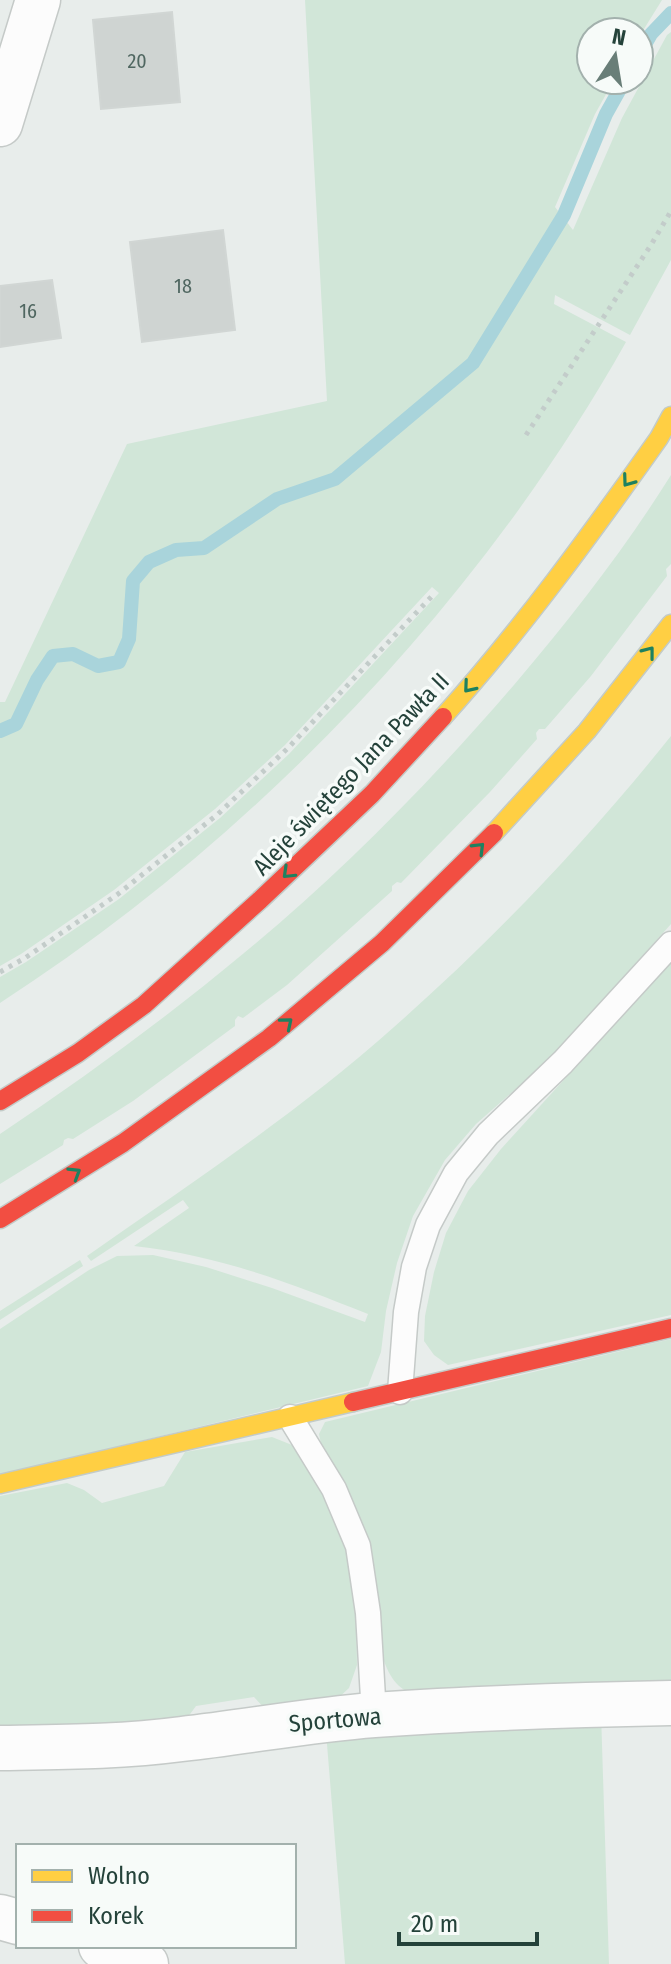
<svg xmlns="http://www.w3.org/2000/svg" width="671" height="1964" font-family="'Fira Sans Condensed',sans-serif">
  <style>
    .green { fill: #d1e6d8 }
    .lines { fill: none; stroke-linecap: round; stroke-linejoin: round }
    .stream { stroke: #a9d4db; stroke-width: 14 }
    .building { fill: #cfd4d2; stroke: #d1d6d4; stroke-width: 2 }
    .lane-casing { stroke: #c5cac8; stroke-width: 27 }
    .street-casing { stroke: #c5cac8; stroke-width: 47 }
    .slow-casing { stroke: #c3cbc8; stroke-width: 21 }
    .jam-casing { stroke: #c3cbc8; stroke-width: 21 }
    .path { stroke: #c3ccca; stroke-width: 5; stroke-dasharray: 4 6; stroke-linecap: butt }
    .lane { stroke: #fcfcfc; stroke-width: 24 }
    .street { stroke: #fcfcfc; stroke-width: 44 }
    .slow { stroke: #ffcf43; stroke-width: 18 }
    .jam { stroke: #f24e42; stroke-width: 18 }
    .oneway { stroke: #1e8160 }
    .labels { text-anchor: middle; stroke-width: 7; stroke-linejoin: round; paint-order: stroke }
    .number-label { font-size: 20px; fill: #506761 }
    .street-label { font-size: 24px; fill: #24423a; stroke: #f7fbf9 }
  </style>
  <rect width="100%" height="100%" fill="#e8edeb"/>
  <g class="green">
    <path d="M305,0H662L639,37V32H591V80H614L595,114L555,207L573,230L622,118L667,35L671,32V260L630,335L555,295L554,304L626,342C479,604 252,840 0,1003V977L26,962L119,899L220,818L289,754L439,593L432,587L285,745L215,809L114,890L21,954L0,966V702H5L127,444L327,401Z"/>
    <path d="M671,475V564L666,569L667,576L591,676L545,729H539L536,733L537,739L490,792L401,883L397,882L392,886V891L287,985L243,1018L238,1016L235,1020V1026L133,1101L73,1139L68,1138L64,1140L63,1145L0,1184V1134C84,1078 166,1018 244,953C342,873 437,775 519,679C574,614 626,547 671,475Z"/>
    <path d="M671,736V924L554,1055L476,1124L445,1160L413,1216L397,1263L386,1311L381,1352L368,1386L0,1475V1329L89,1270L117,1256L153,1255L206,1267L272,1288L365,1322L368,1314C290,1283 218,1255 134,1246L189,1208L183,1200L91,1261L87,1256C191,1183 299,1112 394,1027C495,938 587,841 671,736Z"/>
    <polygon points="671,962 671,1315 448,1365 434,1355 424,1341 425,1316 434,1272 446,1233 468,1191 501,1149"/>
    <polygon points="80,1260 83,1266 0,1320 0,1311"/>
    <path d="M671,1339V1692L421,1700C394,1686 390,1679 380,1650L321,1444L319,1434L325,1422Z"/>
    <polygon points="272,1437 292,1445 326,1494 350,1552 356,1615 357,1665 349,1688 334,1702 267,1711 254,1697 196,1706 182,1725 0,1737 0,1496 67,1483 84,1490 102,1503 164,1486 185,1452"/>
    <polygon points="601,1713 609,1964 345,1964 326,1732"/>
  </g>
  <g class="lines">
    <g class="stream">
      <polyline points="639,55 651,34 671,13"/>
      <polyline points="0,731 16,724 37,680 53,656 73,654 98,666 119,662 129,639 133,581 149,562 176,550 204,548 277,499 335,479 473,363 564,215 606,114 625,80"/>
    </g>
  </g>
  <g class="building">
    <polygon points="172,12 180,102 101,109 93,20"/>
    <polygon points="223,230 235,330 142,342 130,242"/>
    <polygon points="52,280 61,338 0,347 0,286"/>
  </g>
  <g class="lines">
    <defs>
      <g id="lane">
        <polyline points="400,1392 406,1312 414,1267 428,1225 456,1173 488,1134 563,1062 671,944"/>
        <polyline points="290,1417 334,1489 358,1546 368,1613 374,1715"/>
      </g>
      <g id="street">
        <polyline points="0,124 38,0"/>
        <path d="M0,1748C61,1747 121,1747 182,1739C246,1732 309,1720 374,1715C473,1708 572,1705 671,1703"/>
        <polyline points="0,1917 18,1922"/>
        <polyline points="101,1946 146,1964"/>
      </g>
      <g id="slow">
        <path d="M443,717C522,629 591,534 659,438L671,416"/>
        <polyline points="494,833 587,731 671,624"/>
        <polyline points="0,1484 353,1402"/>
      </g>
      <g id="jam">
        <polyline points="0,1101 78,1053 144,1005 260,900 372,794 443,717"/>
        <polyline points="0,1219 123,1143 269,1038 382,943 494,833"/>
        <polyline points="353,1402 671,1328"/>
      </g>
    </defs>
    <use href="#lane" class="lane-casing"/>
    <use href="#street" class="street-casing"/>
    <use href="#slow" class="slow-casing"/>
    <use href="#jam" class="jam-casing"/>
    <g class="path">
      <polyline points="526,435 651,245 671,211"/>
      <polyline points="0,972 25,958 118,894 218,814 287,749 434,594"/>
    </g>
    <use href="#lane" class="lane"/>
    <use href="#street" class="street"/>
    <use href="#slow" class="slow"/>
    <use href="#jam" class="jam"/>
  </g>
  <defs><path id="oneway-chevron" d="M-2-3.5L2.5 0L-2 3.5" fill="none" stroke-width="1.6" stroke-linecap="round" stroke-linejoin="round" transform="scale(2)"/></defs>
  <g class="oneway">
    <use href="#oneway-chevron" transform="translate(628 481) rotate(126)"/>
    <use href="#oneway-chevron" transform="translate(649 652) rotate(-52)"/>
    <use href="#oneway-chevron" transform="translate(469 687) rotate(130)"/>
    <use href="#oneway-chevron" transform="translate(479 848) rotate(-45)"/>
    <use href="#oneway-chevron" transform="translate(288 873) rotate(136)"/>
    <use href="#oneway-chevron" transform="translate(287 1023) rotate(-40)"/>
    <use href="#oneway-chevron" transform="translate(75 1173) rotate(-32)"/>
  </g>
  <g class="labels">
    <g class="number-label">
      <text x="137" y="68">20</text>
      <text x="183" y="293">18</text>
      <text x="28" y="318">16</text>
    </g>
    <g class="street-label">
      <text transform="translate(351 774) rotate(-46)" y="8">Aleje świętego Jana Pawła II</text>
      <text transform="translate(335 1720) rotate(-5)" y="8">Sportowa</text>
    </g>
  </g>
  <rect x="16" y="1844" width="280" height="104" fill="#f7fbf9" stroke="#a3b1ad" stroke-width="2"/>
  <rect x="32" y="1870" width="40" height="12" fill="#ffcf43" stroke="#a3b1ad" stroke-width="2"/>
  <text x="88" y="1884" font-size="24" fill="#24423a">Wolno</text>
  <rect x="32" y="1910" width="40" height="12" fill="#f24e42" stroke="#a3b1ad" stroke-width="2"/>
  <text x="88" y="1924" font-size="24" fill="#24423a">Korek</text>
  <g transform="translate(615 56) rotate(12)"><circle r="38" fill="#f7fbf9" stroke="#a3b1ad" stroke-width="2"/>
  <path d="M0-6L14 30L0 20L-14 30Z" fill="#697e78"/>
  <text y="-12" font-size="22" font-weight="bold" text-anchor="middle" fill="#24423a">N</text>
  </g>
  <path d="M399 1932v12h138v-12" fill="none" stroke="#24423a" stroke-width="4"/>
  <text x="411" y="1932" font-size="24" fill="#24423a" stroke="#f7fbf9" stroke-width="6" paint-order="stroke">20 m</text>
</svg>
